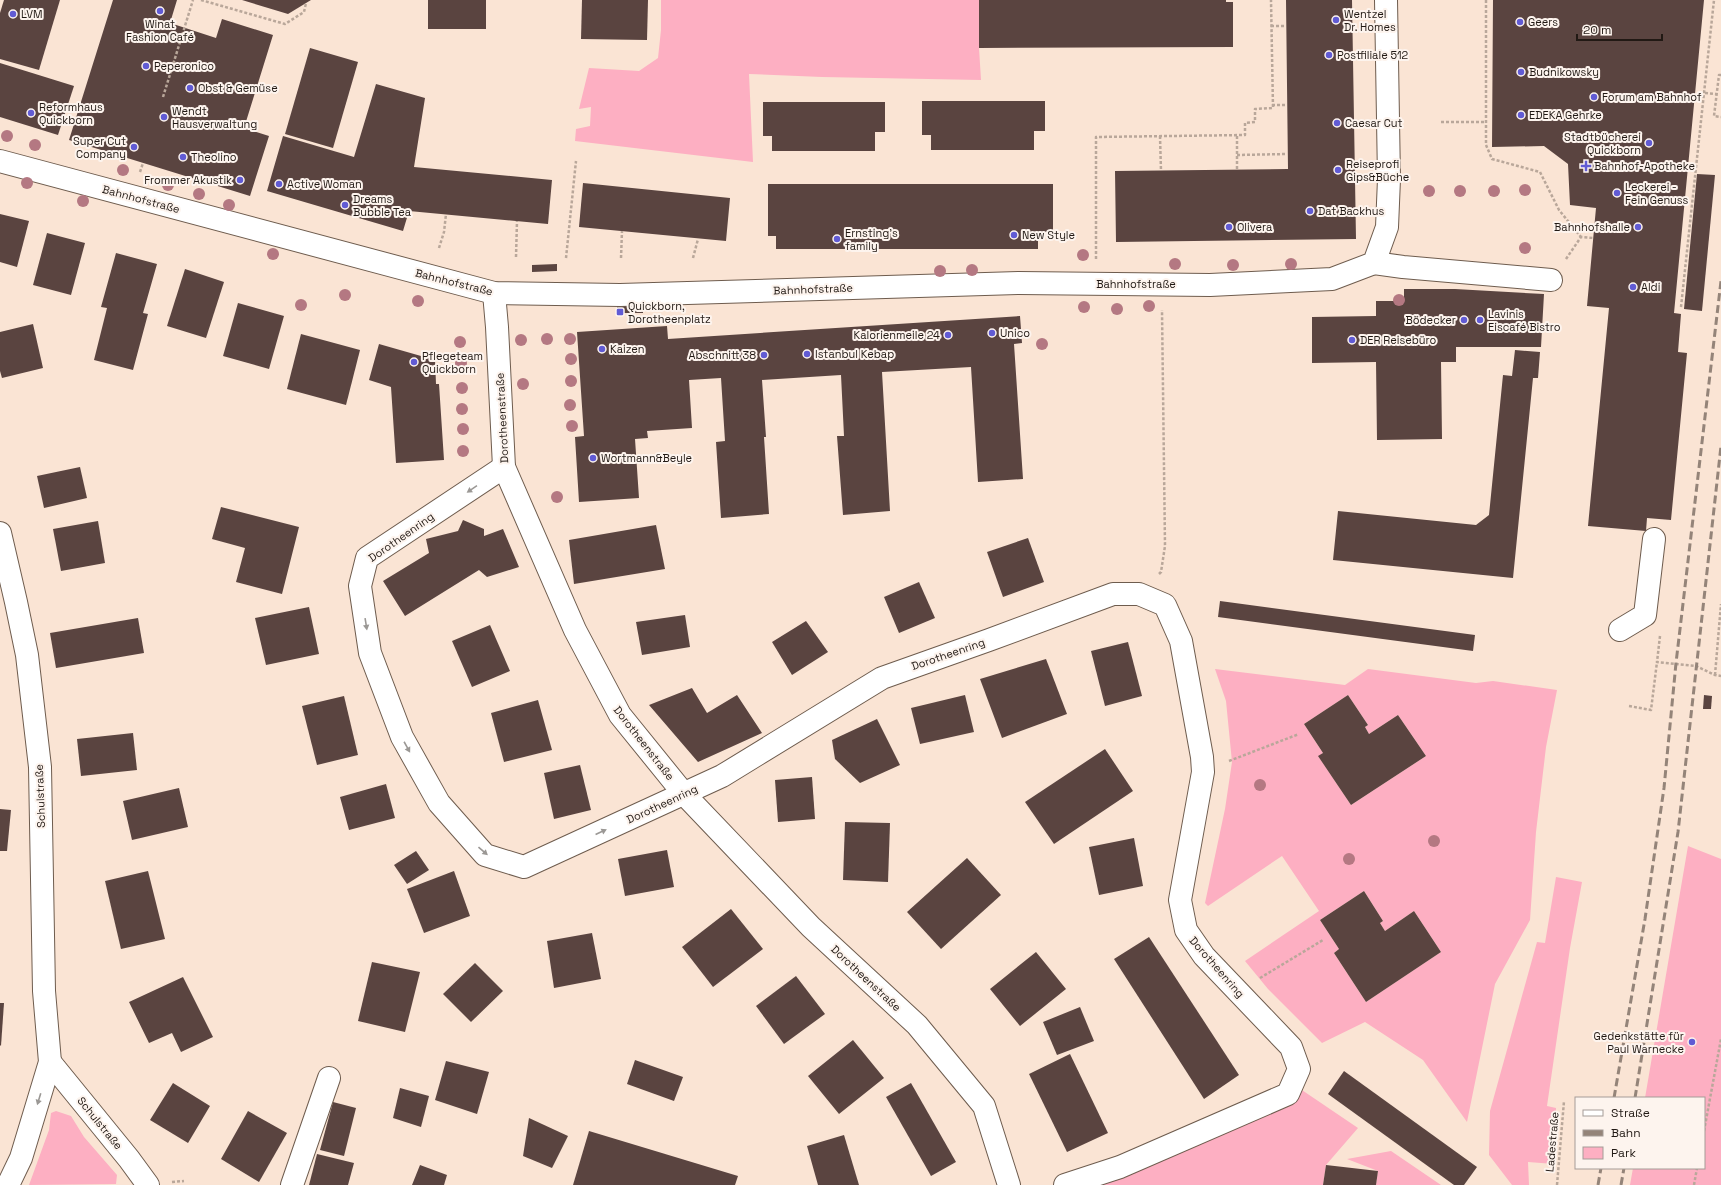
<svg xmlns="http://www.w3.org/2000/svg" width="1721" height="1185" font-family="'Space Grotesk',sans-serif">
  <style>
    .green { fill: #fdafc2; fill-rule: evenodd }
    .building { fill: #5a4440 }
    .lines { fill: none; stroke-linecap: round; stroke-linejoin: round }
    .minor-casing { stroke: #6e5c4e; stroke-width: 24 }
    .path { stroke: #b9a79a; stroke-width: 2.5; stroke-dasharray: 3 2; stroke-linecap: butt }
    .minor { stroke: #fff; stroke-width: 22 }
    .rail { stroke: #948479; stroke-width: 3; stroke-dasharray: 8 4; stroke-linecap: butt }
    .tree { fill: #b47882 }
    .oneway { fill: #9b9895 }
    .poi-dot { fill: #615bd4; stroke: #fdf4ee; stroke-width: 1.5 }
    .labels { text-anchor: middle; stroke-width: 4; stroke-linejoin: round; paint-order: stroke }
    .poi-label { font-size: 11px; fill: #211914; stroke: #fdf4ee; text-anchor: start }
    .street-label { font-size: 11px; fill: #211914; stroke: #fdf4ee }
  </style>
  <rect width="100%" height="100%" fill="#fae4d4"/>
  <g class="green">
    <polygon points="661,0 979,0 979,48 981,80 822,77 749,74 753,162 575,141 576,129 590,126 591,107 579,109 589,68 639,71 658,58 661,30"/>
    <path d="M1215,669L1345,685L1368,669L1476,683L1493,681L1557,690L1546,747L1536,832L1530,920L1495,984L1467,1122L1423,1060L1365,1022L1322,1043L1268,989L1245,961L1319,911L1282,856L1208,906L1205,903L1225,809L1232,762L1226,701ZM1348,695L1368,725L1365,727L1369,734L1398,715L1426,756L1351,805L1319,757L1323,753L1304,724ZM1364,891L1383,921L1380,923L1385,931L1414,911L1441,952L1366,1002L1334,953L1339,949L1320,920Z"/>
    <polygon points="1688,846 1721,859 1721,1185 1630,1185 1633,1168 1704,1168 1704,1098 1645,1098"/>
    <polygon points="1556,877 1582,882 1570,948 1547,1106 1556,1108 1554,1164 1528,1162 1529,1185 1512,1185 1489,1155 1490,1111 1537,942 1545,943"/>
    <polygon points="1293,1084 1358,1128 1326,1165 1323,1185 1059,1185"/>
    <polygon points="56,1111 71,1116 84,1137 117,1175 116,1184 29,1185 49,1130 51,1113"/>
    <polygon points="1391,1151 1441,1185 1376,1185 1378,1171 1347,1159"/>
  </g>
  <g class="building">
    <polygon points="4,0 60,0 39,70 0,59 0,13"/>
    <polygon points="113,0 177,0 170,23 216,38 222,19 273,35 244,128 269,136 250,196 69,140"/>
    <polygon points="242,0 311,0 288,14"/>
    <rect x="428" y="0" width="58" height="29"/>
    <polygon points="582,0 648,0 647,40 581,39"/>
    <polygon points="979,0 1226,0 1226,2 1233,2 1233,47 979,48"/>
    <polygon points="1286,0 1352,0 1356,239 1116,242 1115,171 1288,169"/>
    <polygon points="1493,0 1704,0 1674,313 1681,314 1678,352 1687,353 1671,520 1647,518 1646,531 1588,526 1609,308 1587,306 1596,208 1570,205 1568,164 1544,146 1492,147"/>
    <polygon points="310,48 358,62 333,148 285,134"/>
    <polygon points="0,63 74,86 58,135 0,117"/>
    <polygon points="376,84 425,98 414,167 552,180 548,224 409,211 403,231 267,191 283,136 354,157"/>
    <polygon points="922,101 1045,101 1045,131 1034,131 1034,150 931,150 931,135 922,135"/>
    <polygon points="763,102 885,102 885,132 875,132 875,151 772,151 772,136 763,136"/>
    <polygon points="1697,174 1715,175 1702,311 1684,309"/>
    <polygon points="583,183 730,198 726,241 579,227"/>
    <polygon points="768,184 1053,184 1053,232 1038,232 1038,249 776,249 776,236 768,236"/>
    <polygon points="0,214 29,221 17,267 0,262"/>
    <polygon points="47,233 85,243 71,295 33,285"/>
    <polygon points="116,253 157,264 143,313 148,314 133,370 94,360 107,308 101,307"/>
    <polygon points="557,264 557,271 532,272 532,265"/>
    <polygon points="185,269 224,282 206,338 167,326"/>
    <polygon points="1404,289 1455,289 1544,294 1541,347 1456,347 1456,362 1441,362 1442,439 1377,440 1376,362 1312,363 1312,317 1376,316 1376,301 1404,301"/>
    <polygon points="238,303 284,316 269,369 223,356"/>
    <polygon points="643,303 643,313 617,313 617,304"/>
    <polygon points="1020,316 1022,343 1014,344 1023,479 978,482 971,367 882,372 890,511 843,515 837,436 844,436 841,375 762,380 766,437 764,437 769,514 721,518 716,442 725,441 721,378 689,380 692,428 647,431 648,438 635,439 639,498 579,502 575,437 584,436 577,332 667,326 668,339"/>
    <polygon points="33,324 43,368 2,378 0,371 0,332"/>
    <polygon points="301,334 360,350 346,405 287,389"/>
    <polygon points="379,344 435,360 436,384 439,384 444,460 396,463 391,387 369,380"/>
    <polygon points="1515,350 1540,352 1538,378 1533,378 1513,578 1333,560 1338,511 1476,525 1489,515 1503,375 1512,376"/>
    <polygon points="80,467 87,498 44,508 37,476"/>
    <polygon points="221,507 299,527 282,594 236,582 245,548 212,539"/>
    <polygon points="463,520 484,529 484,536 503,529 519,567 487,577 479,570 405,616 383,581 429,553 426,539 458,531"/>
    <polygon points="98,521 105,563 61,571 53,529"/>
    <polygon points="656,525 665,569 574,584 569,540"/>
    <polygon points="1028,538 1044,582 1003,597 987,552"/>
    <polygon points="919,582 935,618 899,633 884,597"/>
    <polygon points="1220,601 1475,635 1473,651 1218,617"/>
    <polygon points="309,607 319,654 266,665 255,618"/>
    <polygon points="685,615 690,647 642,655 636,622"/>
    <polygon points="138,618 144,653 56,668 50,633"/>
    <polygon points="806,621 828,652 792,675 772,642"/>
    <polygon points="490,625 510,671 472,687 452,641"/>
    <polygon points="1128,642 1142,696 1105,706 1091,651"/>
    <polygon points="1046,659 1067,714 1002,738 980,679"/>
    <polygon points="692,688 707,713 737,695 762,733 698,762 649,705"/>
    <polygon points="965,695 974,732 920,744 911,708"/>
    <polygon points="1348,695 1368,725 1365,727 1369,734 1398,715 1426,756 1351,805 1318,756 1323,753 1304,724"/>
    <polygon points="1704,695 1712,696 1711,709 1703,709"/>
    <polygon points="344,696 358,755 317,765 302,706"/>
    <polygon points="538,700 552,750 504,762 491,713"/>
    <polygon points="877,719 900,765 860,783 835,759 832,740"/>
    <polygon points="133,733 137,770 81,776 77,739"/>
    <polygon points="1105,749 1133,791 1054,844 1025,802"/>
    <polygon points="580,765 591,810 554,819 544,773"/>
    <polygon points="812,777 815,819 778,822 775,780"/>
    <polygon points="386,784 395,818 349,830 340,797"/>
    <polygon points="179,788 188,827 132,840 123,801"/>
    <polygon points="0,809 11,810 7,851 0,851"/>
    <polygon points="845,822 890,823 888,882 843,880"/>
    <polygon points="1134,838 1143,886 1099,895 1089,847"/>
    <polygon points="667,850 674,887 625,896 618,859"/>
    <polygon points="416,851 429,870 407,884 394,865"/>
    <polygon points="967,858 1001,895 941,949 907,912"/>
    <polygon points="148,871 165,939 121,949 105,881"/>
    <polygon points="454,871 470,916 424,933 407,889"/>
    <polygon points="1364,891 1383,921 1380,923 1385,931 1414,911 1441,952 1366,1002 1334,953 1339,949 1320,920"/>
    <polygon points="731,909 763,949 713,987 682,947"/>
    <polygon points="592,933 601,979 554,988 547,941"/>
    <polygon points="1149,937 1239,1075 1204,1099 1114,959"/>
    <polygon points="1036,952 1066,989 1020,1026 990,989"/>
    <polygon points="372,962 420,972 405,1032 358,1021"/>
    <polygon points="475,963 503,991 471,1022 443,994"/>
    <polygon points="796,976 825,1014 784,1044 756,1006"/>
    <polygon points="183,977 213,1037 181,1052 172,1033 149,1043 129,1002"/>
    <polygon points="0,1003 4,1003 1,1046 0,1045"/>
    <polygon points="1080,1007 1094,1041 1057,1055 1043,1022"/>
    <polygon points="853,1040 884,1078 839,1114 808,1076"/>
    <polygon points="1070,1054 1108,1133 1067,1152 1029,1074"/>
    <polygon points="635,1060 683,1077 674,1101 627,1084"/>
    <polygon points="446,1061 489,1072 477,1114 435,1100"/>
    <polygon points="1344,1071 1477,1167 1464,1185 1454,1185 1328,1094"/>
    <polygon points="173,1083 210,1106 188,1143 150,1120"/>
    <polygon points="911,1083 956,1162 931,1176 886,1097"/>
    <polygon points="400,1088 429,1096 421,1127 393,1118"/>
    <polygon points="333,1102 356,1108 344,1156 320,1150"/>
    <polygon points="248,1111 287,1133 259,1182 221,1159"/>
    <polygon points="529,1118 568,1136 552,1168 523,1156"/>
    <polygon points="589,1131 738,1176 735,1185 573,1185"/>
    <polygon points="844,1135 859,1185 818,1185 807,1146"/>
    <polygon points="317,1154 354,1163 348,1185 309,1185"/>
    <polygon points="420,1165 447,1175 444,1185 412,1185"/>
    <polygon points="1326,1165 1378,1171 1376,1185 1323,1185"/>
  </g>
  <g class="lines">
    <defs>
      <g id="minor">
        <polyline points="0,161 494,293 620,295 1019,283 1210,285 1332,279 1374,263 1387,227 1389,179 1386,0"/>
        <polyline points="1374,263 1403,267 1551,280"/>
        <polyline points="494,293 497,327 504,467 575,630 620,715 684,794 811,927 917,1025 984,1106 1009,1185"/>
        <polyline points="504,467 367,558 360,586 370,653 402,737 439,803 485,855 524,867 722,776 882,678 989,640 1113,594 1139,594 1165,605 1181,641 1202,757 1203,772 1180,900 1186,930 1204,956 1291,1047 1299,1069 1288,1094 1120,1167 1065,1185"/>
        <polyline points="0,533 16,602 27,655 40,767 44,991 50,1062 21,1158 8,1185"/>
        <polyline points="1620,630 1645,615 1654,539"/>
        <polyline points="50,1062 129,1159 148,1185"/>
        <polyline points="292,1185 329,1078"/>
      </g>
    </defs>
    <use href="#minor" class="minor-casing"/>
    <g class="path">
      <polyline points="201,0 285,24 304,12 306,3"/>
      <polyline points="1486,0 1486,145 1492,159 1540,172 1559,210 1581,237"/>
      <polyline points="1271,26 1286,26"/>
      <polyline points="1721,75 1719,75 1714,116 1721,117"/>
      <polyline points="1705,93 1716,94"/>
      <polyline points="163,97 193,0"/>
      <polyline points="1272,105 1287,105"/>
      <polyline points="1441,122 1486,122"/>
      <polyline points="1160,136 1161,171"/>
      <polyline points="1237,136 1237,169"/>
      <polyline points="1237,155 1287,154"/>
      <polyline points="140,172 143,163"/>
      <polyline points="439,248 444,232 446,214"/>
      <polyline points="516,257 517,221"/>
      <polyline points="566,258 576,161"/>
      <polyline points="621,258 622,231"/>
      <polyline points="693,258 698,239"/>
      <polyline points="1096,259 1096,137 1245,135 1245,123 1255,122 1255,109 1273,108 1271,0"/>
      <polyline points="1566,259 1581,237 1594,238"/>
      <polyline points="1681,307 1714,0"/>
      <polyline points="1159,574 1161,572 1165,546 1162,310"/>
      <polyline points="1660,636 1657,662 1696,666 1715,675 1721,676"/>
      <polyline points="1715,675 1721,604"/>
      <polyline points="1629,706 1651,710 1657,662"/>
      <polyline points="1229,761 1299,734"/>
      <polyline points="1260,978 1323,940"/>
      <polyline points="1704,1131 1721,1039"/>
      <polyline points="172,1182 184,1181"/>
      <polyline points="1557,1185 1564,1101"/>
      <polyline points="1694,1185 1697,1168"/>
    </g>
    <use href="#minor" class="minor"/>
    <g class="rail">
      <polyline points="1614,1098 1645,919 1664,788 1676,663 1721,281"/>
      <polyline points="1635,1098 1678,832 1721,446"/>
      <polyline points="1598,1185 1601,1168"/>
      <polyline points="1621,1185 1624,1168"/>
    </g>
  </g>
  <g class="tree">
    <circle cx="7" cy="136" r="6"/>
    <circle cx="35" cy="145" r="6"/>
    <circle cx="123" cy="170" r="6"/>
    <circle cx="27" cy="183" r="6"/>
    <circle cx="168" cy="185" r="6"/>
    <circle cx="1525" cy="190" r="6"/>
    <circle cx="1429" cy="191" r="6"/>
    <circle cx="1460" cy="191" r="6"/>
    <circle cx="1494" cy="191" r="6"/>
    <circle cx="199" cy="194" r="6"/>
    <circle cx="83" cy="201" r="6"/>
    <circle cx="229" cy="205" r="6"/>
    <circle cx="1525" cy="248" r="6"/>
    <circle cx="273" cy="254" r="6"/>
    <circle cx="1083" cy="255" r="6"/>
    <circle cx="1175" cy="264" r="6"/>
    <circle cx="1291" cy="264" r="6"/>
    <circle cx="1233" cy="265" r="6"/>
    <circle cx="972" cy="270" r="6"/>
    <circle cx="940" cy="271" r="6"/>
    <circle cx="345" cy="295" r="6"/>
    <circle cx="1399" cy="300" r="6"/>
    <circle cx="418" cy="301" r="6"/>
    <circle cx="301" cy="305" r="6"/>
    <circle cx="1149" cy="306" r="6"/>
    <circle cx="1084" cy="307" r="6"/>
    <circle cx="1117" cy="309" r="6"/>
    <circle cx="547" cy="339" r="6"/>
    <circle cx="570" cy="339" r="6"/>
    <circle cx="521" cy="340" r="6"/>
    <circle cx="460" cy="342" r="6"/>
    <circle cx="1042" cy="344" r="6"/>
    <circle cx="571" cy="359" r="6"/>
    <circle cx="461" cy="363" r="6"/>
    <circle cx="571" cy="381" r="6"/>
    <circle cx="523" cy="384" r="6"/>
    <circle cx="462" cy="388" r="6"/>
    <circle cx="570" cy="405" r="6"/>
    <circle cx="462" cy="409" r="6"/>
    <circle cx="572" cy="426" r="6"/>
    <circle cx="463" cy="429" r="6"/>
    <circle cx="463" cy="451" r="6"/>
    <circle cx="557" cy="497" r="6"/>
    <circle cx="1260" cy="785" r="6"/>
    <circle cx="1434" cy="841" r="6"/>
    <circle cx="1349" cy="859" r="6"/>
  </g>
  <defs><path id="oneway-solid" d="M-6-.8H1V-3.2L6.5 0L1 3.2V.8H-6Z"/></defs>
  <g class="oneway">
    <use href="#oneway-solid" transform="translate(472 489) rotate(146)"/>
    <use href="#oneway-solid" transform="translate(366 624) rotate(81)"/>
    <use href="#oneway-solid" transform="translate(407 747) rotate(61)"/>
    <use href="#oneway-solid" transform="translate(601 832) rotate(-25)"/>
    <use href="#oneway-solid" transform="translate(483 851) rotate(41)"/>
    <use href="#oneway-solid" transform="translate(39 1099) rotate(107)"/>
  </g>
  <g class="poi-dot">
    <circle cx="160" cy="11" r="4"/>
    <circle cx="13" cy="14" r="4"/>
    <circle cx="1336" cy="20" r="4"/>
    <circle cx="1520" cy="22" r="4"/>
    <circle cx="1329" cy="55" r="4"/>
    <circle cx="146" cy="66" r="4"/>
    <circle cx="1521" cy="72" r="4"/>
    <circle cx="190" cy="88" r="4"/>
    <circle cx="1594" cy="97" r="4"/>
    <circle cx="31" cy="113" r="4"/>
    <circle cx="1521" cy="115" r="4"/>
    <circle cx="164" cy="117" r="4"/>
    <circle cx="1337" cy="123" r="4"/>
    <circle cx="1649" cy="143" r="4"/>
    <circle cx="134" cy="147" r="4"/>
    <circle cx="183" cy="157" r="4"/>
    <path d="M1584 160h4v4h4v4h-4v4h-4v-4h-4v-4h4z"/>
    <circle cx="1338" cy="170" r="4"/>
    <circle cx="240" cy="180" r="4"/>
    <circle cx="279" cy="184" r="4"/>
    <circle cx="1617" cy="193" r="4"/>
    <circle cx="345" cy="205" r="4"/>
    <circle cx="1310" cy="211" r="4"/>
    <circle cx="1229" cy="227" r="4"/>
    <circle cx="1638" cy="227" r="4"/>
    <circle cx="1014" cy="235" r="4"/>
    <circle cx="837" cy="239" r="4"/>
    <circle cx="1633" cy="287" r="4"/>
    <rect x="616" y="308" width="8" height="8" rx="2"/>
    <circle cx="1464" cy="320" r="4"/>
    <circle cx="1480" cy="320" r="4"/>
    <circle cx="992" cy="333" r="4"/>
    <circle cx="948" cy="335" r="4"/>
    <circle cx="1352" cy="340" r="4"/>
    <circle cx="602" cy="349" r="4"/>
    <circle cx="807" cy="354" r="4"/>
    <circle cx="764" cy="355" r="4"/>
    <circle cx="414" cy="362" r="4"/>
    <circle cx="593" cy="458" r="4"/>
    <circle cx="1692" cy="1042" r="4"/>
  </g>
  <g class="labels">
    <g class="poi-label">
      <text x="21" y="18">LVM</text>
      <text x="1344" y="18">Wentzel<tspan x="1344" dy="13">Dr. Homes</tspan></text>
      <text x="1528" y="26">Geers</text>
      <text x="160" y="28" text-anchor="middle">Winat<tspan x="160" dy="13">Fashion Café</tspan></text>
      <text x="1337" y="59">Postfiliale 512</text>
      <text x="154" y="70">Peperonico</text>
      <text x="1529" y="76">Budnikowsky</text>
      <text x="198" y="92">Obst &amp; Gemüse</text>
      <text x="1602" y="101">Forum am Bahnhof</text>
      <text x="39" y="111">Reformhaus<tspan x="39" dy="13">Quickborn</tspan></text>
      <text x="172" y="115">Wendt<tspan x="172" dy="13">Hausverwaltung</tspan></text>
      <text x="1529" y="119">EDEKA Gehrke</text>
      <text x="1345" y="127">Caesar Cut</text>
      <text x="1641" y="141" text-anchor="end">Stadtbücherei<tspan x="1641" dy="13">Quickborn</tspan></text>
      <text x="126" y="145" text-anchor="end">Super Cut<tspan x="126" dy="13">Company</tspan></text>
      <text x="191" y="161">Theolino</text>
      <text x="1346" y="168">Reiseprofi<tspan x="1346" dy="13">Gips&amp;Büche</tspan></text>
      <text x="1594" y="170">Bahnhof-Apotheke</text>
      <text x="232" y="184" text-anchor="end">Frommer Akustik</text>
      <text x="287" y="188">Active Woman</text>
      <text x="1625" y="191">Leckerei -<tspan x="1625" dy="13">Fein Genuss</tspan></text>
      <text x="353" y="203">Dreams<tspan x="353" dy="13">Bubble Tea</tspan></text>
      <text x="1318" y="215">Dat Backhus</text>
      <text x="1237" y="231">Olivera</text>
      <text x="1630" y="231" text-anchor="end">Bahnhofshalle</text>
      <text x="845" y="237">Ernsting's<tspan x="845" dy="13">family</tspan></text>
      <text x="1022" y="239">New Style</text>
      <text x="1641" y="291">Aldi</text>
      <text x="628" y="310">Quickborn,<tspan x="628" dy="13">Dorotheenplatz</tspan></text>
      <text x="1488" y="318">Lavinis<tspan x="1488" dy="13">Eiscafé Bistro</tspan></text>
      <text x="1456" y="324" text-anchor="end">Bödecker</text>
      <text x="1000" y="337">Unico</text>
      <text x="940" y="339" text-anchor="end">Kalorienmeile 24</text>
      <text x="1360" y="344">DER Reisebüro</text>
      <text x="610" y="353">Kaizen</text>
      <text x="815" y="358">Istanbul Kebap</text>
      <text x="756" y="359" text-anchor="end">Abschnitt 38</text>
      <text x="422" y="360">Pflegeteam<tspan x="422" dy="13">Quickborn</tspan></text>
      <text x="601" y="462">Wortmann&amp;Beyle</text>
      <text x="1684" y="1040" text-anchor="end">Gedenkstätte für<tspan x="1684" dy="13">Paul Warnecke</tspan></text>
    </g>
    <g class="street-label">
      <text transform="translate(141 199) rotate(15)" y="4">Bahnhofstraße</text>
      <text transform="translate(454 282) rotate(14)" y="4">Bahnhofstraße</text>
      <text x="1136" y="288">Bahnhofstraße</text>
      <text transform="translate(813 289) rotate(-2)" y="4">Bahnhofstraße</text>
      <text transform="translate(502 418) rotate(-93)" y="4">Dorotheenstraße</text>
      <text transform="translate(401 537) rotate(-35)" y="4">Dorotheenring</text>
      <text transform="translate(948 654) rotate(-19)" y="4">Dorotheenring</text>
      <text transform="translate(644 743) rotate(52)" y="4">Dorotheenstraße</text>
      <text transform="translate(40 796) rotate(-92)" y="4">Schulstraße</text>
      <text transform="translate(662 804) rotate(-25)" y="4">Dorotheenring</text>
      <text transform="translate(1217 967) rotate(49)" y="4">Dorotheenring</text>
      <text transform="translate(866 978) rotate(43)" y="4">Dorotheenstraße</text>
      <text transform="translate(100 1123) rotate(51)" y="4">Schulstraße</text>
      <text transform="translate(1552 1142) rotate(-85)" y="4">Ladestraße</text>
    </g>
  </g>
  <rect x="1575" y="1097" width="130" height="72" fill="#fdf4ee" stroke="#a59c97"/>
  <rect x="1583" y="1110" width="20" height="6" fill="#ffffff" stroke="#a59c97"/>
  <text x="1611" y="1117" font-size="12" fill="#211914">Straße</text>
  <rect x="1583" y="1130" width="20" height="6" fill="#948479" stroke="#a59c97"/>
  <text x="1611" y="1137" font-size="12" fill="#211914">Bahn</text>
  <rect x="1583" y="1147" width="20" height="12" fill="#fdafc2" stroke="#a59c97"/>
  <text x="1611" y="1157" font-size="12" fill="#211914">Park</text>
  <path d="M1577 34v6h85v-6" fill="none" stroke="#211914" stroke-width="2"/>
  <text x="1583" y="34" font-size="12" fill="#211914" stroke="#fdf4ee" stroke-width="3" paint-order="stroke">20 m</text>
</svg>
